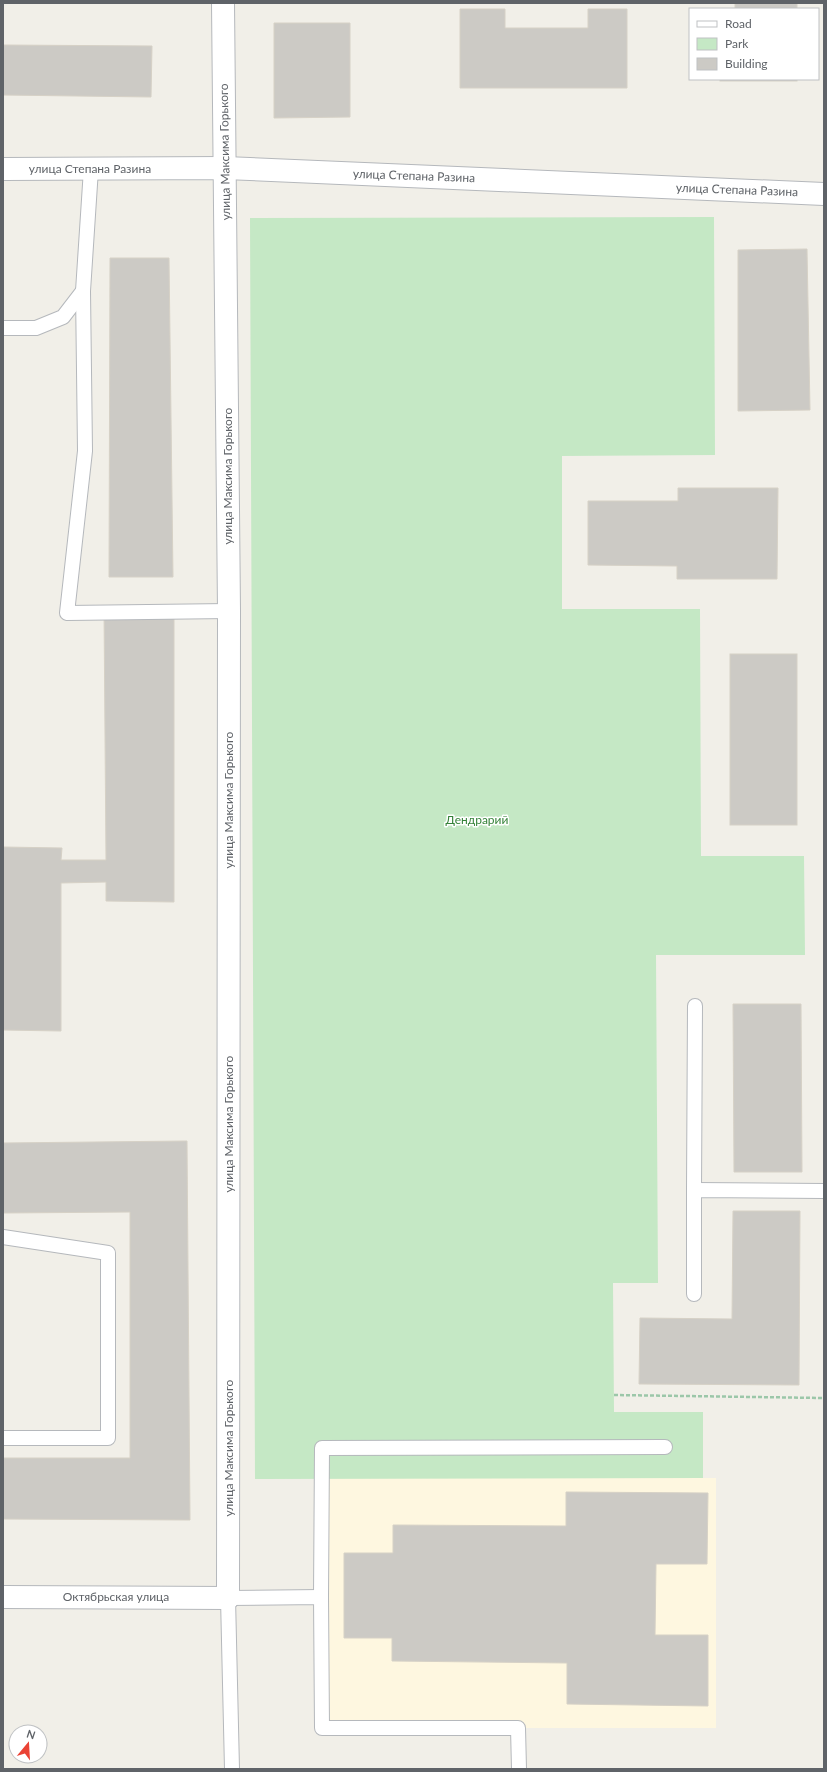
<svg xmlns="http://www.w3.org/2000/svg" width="827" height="1772" font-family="Lato,sans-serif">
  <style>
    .commercial { fill: #fef7e0 }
    .green { fill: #c5e8c5 }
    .building { fill: #cccac5; stroke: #d6d1c6 }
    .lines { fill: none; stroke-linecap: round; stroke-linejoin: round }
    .service-casing { stroke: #b5b8bc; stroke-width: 16 }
    .minor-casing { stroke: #b5b8bc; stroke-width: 24 }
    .tertiary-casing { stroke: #b5b8bc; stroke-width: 24 }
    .path { stroke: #9cc7a9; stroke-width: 2.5; stroke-dasharray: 4 2; stroke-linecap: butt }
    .service { stroke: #fff; stroke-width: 14 }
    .minor { stroke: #fff; stroke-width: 22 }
    .tertiary { stroke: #fff; stroke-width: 22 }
    .labels { text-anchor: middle; stroke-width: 3; stroke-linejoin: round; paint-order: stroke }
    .street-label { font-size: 12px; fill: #5f6368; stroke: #fff }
    .park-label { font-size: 12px; fill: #348238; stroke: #fff }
  </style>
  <rect width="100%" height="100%" fill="#f1efe8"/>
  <polygon class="commercial" points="322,1477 716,1478 716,1728 322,1728"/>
  <polygon class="green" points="714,217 715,455 562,456 562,609 700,609 701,856 804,856 805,955 656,955 658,1283 613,1283 614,1412 703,1412 703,1478 255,1479 250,218"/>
  <g class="building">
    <rect x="735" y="3" width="62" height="6"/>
    <polygon points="460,9 505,9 505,28 588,28 588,9 627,9 627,88 460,88"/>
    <polygon points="274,23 350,23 350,117 274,118"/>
    <polygon points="3,45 152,46 151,97 3,95"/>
    <rect x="720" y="79" width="77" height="2"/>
    <polygon points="807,249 810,410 738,411 738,250"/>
    <polygon points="110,258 169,258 173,577 109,577"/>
    <polygon points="678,488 778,488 777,579 677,579 677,566 588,565 588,501 678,501"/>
    <polygon points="104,609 174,609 174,902 106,901 106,882 61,883 61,1031 3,1030 3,847 62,848 61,860 106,860"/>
    <rect x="730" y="654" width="67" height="171"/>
    <polygon points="733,1004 801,1004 802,1172 734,1172"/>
    <polygon points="187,1141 190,1520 3,1519 3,1458 130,1458 130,1212 3,1213 3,1143"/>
    <polygon points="733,1211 800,1211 799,1385 639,1384 640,1318 732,1319"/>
    <polygon points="566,1492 708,1493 707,1564 656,1564 655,1635 708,1635 708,1706 567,1704 567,1663 392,1661 392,1638 344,1638 344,1553 393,1553 393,1525 566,1526"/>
  </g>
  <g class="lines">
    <defs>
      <g id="service">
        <polyline points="91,169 83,291 85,451 67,613 229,611"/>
        <polyline points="3,328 36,328 63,317 83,291"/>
        <polyline points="694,1190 695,1006"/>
        <polyline points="3,1237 108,1253 108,1438 3,1438"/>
        <polyline points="694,1294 694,1190 824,1191"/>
        <polyline points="321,1597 322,1448 665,1447"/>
        <polyline points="232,1769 228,1598 321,1597 322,1728 518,1728 519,1769"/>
      </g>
      <g id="minor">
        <polyline points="223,3 229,611 228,1598"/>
        <polyline points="3,169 225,168 824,194"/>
      </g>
      <polyline id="tertiary" points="3,1597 228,1598"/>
    </defs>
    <use href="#service" class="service-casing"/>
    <use href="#minor" class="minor-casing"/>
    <use href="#tertiary" class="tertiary-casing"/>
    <polyline class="path" points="614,1395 824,1398"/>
    <use href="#service" class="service"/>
    <use href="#minor" class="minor"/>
    <use href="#tertiary" class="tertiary"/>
  </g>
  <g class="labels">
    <g class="street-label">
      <text transform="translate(225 152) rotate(-91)" y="4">улица Максима Горького</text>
      <text x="90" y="173">улица Степана Разина</text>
      <text transform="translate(414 176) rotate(2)" y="4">улица Степана Разина</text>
      <text transform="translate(737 190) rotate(2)" y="4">улица Степана Разина</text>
      <text transform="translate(228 476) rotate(-90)" y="4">улица Максима Горького</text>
      <text transform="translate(229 800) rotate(-90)" y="4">улица Максима Горького</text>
      <text transform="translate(229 1124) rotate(-90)" y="4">улица Максима Горького</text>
      <text transform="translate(229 1448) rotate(-90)" y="4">улица Максима Горького</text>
      <text x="116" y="1601">Октябрьская улица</text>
    </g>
    <g class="park-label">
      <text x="477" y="824">Дендрарий</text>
    </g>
  </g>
  <rect width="827" height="1772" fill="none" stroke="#5f6368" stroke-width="8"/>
  <rect x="689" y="8" width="130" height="72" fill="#ffffff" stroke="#bfc1c3"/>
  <rect x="697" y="21" width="20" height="6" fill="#ffffff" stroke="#bfc1c3"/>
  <text x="725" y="28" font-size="12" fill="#5f6368">Road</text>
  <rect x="697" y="38" width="20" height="12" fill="#c5e8c5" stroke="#bfc1c3"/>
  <text x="725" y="48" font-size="12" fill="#5f6368">Park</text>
  <rect x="697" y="58" width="20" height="12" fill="#cccac5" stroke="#bfc1c3"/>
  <text x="725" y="68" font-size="12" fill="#5f6368">Building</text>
  <g transform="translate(28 1744) rotate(18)"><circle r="19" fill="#ffffff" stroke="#bfc1c3"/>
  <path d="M0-3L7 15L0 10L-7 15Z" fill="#ea4335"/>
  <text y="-6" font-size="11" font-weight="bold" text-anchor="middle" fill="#5f6368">N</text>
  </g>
</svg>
